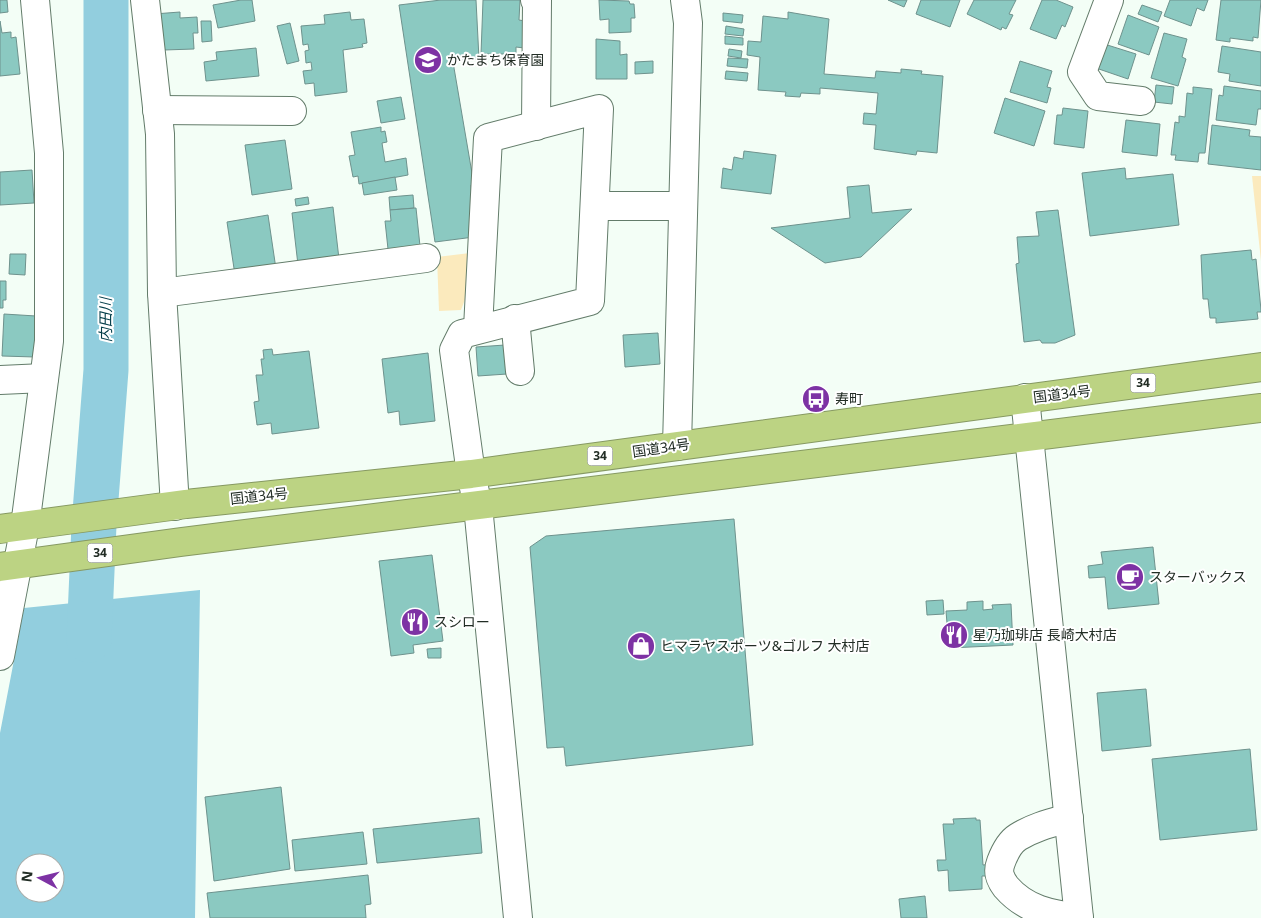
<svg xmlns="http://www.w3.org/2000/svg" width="1261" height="918" font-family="'Noto Sans','Noto Sans JP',sans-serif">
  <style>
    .green { fill: #fbeabd }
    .water { fill: #92cede; fill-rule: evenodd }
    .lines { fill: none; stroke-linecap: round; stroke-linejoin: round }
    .river { stroke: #92cede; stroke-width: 45 }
    .building { fill: #8bc9c1; stroke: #6e928d }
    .minor-casing { stroke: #637c6a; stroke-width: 30 }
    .highway-casing { stroke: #869962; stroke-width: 30 }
    .minor { stroke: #fff; stroke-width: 28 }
    .highway { stroke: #bcd383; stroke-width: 28 }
    .labels { text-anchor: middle; stroke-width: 4; stroke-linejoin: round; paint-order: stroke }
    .shield { fill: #fff; stroke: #646c66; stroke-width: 1 }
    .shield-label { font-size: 12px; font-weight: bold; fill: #222d25 }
    .poi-label { font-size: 14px; fill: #222d25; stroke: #fff; text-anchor: start }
    .street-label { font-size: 14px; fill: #222d25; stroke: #fff }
    .water-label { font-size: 15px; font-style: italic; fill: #043d49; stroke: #fff }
  </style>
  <rect width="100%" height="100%" fill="#f3fef6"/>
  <g class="green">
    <polygon points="1252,176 1261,176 1261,261"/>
    <polygon points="470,253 470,286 461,310 439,311 437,257"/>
  </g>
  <path class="water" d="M200,590L195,918H0V733L24,608ZM25,863H55V893H25Z"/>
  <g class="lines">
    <polyline class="river" points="89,640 94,525 106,370 106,0"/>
  </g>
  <g class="building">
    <polygon points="0,0 7,0 8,12 0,13"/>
    <polygon points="241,0 252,0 255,21 218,28 213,5"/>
    <polygon points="441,0 476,0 479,59 453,62 474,185 471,185 474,237 435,242 399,5"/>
    <polygon points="483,0 520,0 519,20 525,21 524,48 516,47 516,54 481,54"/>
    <polygon points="599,0 629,1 630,4 634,4 635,18 631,18 631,32 609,33 609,19 600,20"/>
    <polygon points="888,0 907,0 904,7"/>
    <polygon points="921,0 960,0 950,27 916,14"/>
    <polygon points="974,0 1016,0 1009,14 1013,15 1006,29 1002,27 1001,30 967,14"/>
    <polygon points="1042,0 1056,0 1073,7 1065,27 1062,25 1056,39 1030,29"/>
    <polygon points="1170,0 1208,0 1204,11 1197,8 1191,26 1164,16"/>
    <polygon points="1221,0 1261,0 1258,38 1253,37 1253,41 1230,38 1230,42 1216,40"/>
    <polygon points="1142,5 1162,12 1158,22 1138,14"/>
    <polygon points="180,12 180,18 197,17 198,33 193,33 194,49 164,50 154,14"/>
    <polygon points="350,12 351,20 364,19 367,43 362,44 363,47 343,50 347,92 315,96 314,83 305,84 303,71 312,70 311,62 306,63 305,51 309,50 308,44 303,45 301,26 325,24 324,15"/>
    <polygon points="788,12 829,19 824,74 875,78 876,71 901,73 901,69 922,71 921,74 943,76 937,153 917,151 916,155 874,149 876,125 863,124 864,113 876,114 878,93 820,88 820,94 801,93 800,97 785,96 786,92 758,90 760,57 747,55 748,41 761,42 763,16 788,19"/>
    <polygon points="723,13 743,15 742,23 723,21"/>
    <polygon points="1128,15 1159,27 1149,55 1118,44"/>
    <polygon points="0,21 2,33 11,32 11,38 16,37 20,74 0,76"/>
    <polygon points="201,21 211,21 212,41 202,42"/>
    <polygon points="290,23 299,61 287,64 277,26"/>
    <polygon points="726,26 744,29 743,36 725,34"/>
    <polygon points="1164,33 1187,39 1182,57 1186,59 1178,86 1151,78"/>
    <polygon points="725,36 743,38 743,45 725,44"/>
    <polygon points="596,39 620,41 620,55 627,54 627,79 596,79"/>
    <polygon points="1101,43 1136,54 1128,79 1093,67"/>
    <polygon points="1222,46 1261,52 1261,86 1229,81 1230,74 1218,72"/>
    <polygon points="256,48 259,76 206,81 204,62 217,60 216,52"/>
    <polygon points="729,49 742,51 741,58 728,56"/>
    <polygon points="728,58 748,59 747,68 727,66"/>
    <polygon points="653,61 653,73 635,74 635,62"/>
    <polygon points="1020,61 1052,71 1047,87 1051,88 1047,103 1010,92"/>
    <polygon points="726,71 748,73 747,81 725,79"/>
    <polygon points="1156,85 1174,87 1172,104 1154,102"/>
    <polygon points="1224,86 1261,91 1261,109 1258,109 1256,125 1216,120 1219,95 1223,96"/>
    <polygon points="1193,87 1212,89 1205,153 1199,153 1198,162 1175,160 1176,155 1171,155 1175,122 1179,123 1179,116 1185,117 1187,93 1193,94"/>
    <polygon points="401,97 405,119 381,123 377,101"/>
    <polygon points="1005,98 1045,111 1034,146 994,133"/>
    <polygon points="1063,108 1088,111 1084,148 1054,144 1057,115 1062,115"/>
    <polygon points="1126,120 1160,124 1157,156 1122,152"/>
    <polygon points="1212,125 1250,130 1249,136 1261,137 1261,170 1208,164"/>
    <polygon points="381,127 381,132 385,131 387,142 382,143 385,162 406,158 408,175 359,184 358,176 353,177 349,156 355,155 351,132"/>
    <polygon points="285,140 292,189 252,195 245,145"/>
    <polygon points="744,151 776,155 771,194 721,188 723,168 732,170 734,157 743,159"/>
    <polygon points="1125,168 1126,179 1173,174 1179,225 1090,236 1082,173"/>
    <polygon points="32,170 34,203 0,205 0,172"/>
    <polygon points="395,177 397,190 364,195 362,183"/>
    <polygon points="869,185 872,213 912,209 861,257 825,263 771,228 850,218 847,187"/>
    <polygon points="413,195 414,208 390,210 389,197"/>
    <polygon points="308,197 309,204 296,206 295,199"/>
    <polygon points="333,207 339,259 298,265 292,213"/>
    <polygon points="416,208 420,246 388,249 385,221 391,221 390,210"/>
    <polygon points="1058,210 1075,335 1055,343 1042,343 1040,340 1024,342 1016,264 1019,263 1017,237 1039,236 1036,212"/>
    <polygon points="268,215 276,269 235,275 227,222"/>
    <polygon points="1251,250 1252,260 1256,259 1261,310 1261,312 1257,312 1258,319 1216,323 1216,318 1210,318 1208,299 1203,299 1201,255"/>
    <polygon points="10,254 26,254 25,275 9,274"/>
    <polygon points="0,281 6,281 6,300 3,300 3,308 0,308"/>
    <polygon points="4,314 36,316 35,357 2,356"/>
    <polygon points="658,333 660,364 625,367 623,335"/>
    <polygon points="505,345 507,374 478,376 476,347"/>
    <polygon points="272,349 273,355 309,351 319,428 272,434 271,423 257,425 254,402 259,401 256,375 263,375 261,359 264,359 263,350"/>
    <polygon points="428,353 435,421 400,425 399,411 388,413 382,359"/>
    <polygon points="734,519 753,745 566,766 564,747 547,748 530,547 546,536"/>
    <polygon points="1153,547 1159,604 1108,609 1105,577 1089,578 1088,566 1103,564 1101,552"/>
    <polygon points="432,555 443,641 413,645 414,653 391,656 379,561"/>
    <polygon points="943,600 944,614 927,615 926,601"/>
    <polygon points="983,601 983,610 993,609 992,605 1011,604 1013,645 949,648 946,611 967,610 967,602"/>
    <polygon points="441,648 441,658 428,658 427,649"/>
    <polygon points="1146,689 1151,746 1102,751 1097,693"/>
    <polygon points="1250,749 1257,830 1160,840 1152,759"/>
    <polygon points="281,787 290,869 214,881 205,797"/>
    <polygon points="479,818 482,853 377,863 373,829"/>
    <polygon points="976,818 976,820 980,820 983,865 992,864 993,876 982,876 982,889 949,891 948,870 938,871 937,860 946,860 943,824 954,824 953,819"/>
    <polygon points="363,832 367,864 295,871 292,840"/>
    <polygon points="368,875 371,904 365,905 366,918 210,918 207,893"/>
    <polygon points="925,896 927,918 901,918 899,899"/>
  </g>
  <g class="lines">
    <defs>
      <g id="minor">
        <polyline points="145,0 160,134 162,293 175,506"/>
        <polyline points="535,0 537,1 536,126"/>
        <polyline points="1109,0 1082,72 1098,96 1141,101"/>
        <polyline points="157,110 292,111"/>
        <polyline points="595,206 682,206"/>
        <polyline points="162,293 426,258"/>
        <polyline points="515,319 520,371"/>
        <polyline points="478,328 488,138 599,109 590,301 462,334 454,350 471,474 478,506 518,918"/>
        <polyline points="0,380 44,378"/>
        <polyline points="1025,398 1079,918"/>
        <polyline points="677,446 688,23 685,0"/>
        <polyline points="0,656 25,526 49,341 49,153 35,0"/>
        <path d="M1069,818C1051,823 1034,827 1018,837C1010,842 1004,854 1001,862C997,872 1000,879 1006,887C1026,910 1050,914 1079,918"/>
      </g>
      <g id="highway">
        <polyline points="0,529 186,504 471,474 1261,367"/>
        <polyline points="0,567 181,542 1261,408"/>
      </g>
    </defs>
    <use href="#minor" class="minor-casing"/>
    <use href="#highway" class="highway-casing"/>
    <use href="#minor" class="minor"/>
    <use href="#highway" class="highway"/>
  </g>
  <defs>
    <symbol id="school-disc" viewBox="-11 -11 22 22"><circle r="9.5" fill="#7d32a4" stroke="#fff"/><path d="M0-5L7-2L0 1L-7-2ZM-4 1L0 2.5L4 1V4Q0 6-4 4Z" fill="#fff"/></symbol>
    <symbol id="bus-disc" viewBox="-11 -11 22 22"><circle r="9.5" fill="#7d32a4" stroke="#fff"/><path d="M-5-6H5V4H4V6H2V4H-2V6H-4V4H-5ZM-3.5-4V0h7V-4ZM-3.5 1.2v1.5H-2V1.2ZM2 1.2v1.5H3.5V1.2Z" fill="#fff"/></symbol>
    <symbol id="cafe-disc" viewBox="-11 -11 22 22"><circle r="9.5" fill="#7d32a4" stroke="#fff"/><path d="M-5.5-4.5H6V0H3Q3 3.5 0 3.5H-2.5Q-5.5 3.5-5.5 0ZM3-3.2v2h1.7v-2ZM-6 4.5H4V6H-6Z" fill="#fff"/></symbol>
    <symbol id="restaurant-disc" viewBox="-11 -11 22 22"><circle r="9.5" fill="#7d32a4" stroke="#fff"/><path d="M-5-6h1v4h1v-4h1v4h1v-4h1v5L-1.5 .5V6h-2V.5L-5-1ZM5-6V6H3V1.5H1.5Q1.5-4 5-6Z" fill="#fff"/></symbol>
    <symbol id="shop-disc" viewBox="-11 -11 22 22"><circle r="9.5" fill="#7d32a4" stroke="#fff"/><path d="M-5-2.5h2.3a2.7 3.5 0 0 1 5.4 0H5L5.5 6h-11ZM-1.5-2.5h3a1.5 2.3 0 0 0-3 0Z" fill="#fff"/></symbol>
  </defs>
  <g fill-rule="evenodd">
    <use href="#school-disc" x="412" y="44" width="32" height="32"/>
    <use href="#bus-disc" x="800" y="383" width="32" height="32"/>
    <use href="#cafe-disc" x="1114" y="561" width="32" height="32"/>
    <use href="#restaurant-disc" x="399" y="606" width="32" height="32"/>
    <use href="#restaurant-disc" x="938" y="619" width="32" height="32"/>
    <use href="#shop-disc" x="625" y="630" width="32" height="32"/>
  </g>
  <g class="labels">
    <g class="shield">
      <rect x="1130.5" y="373.5" width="25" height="19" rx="4"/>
      <rect x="587.5" y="446.5" width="25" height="19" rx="4"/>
      <rect x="87.5" y="543.5" width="25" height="19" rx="4"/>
    </g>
    <g class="shield-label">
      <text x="1143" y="387">34</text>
      <text x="600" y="460">34</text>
      <text x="100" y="557">34</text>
    </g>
    <g class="poi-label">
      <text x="447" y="65">かたまち保育園</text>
      <text x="835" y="404">寿町</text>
      <text x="1149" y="582">スターバックス</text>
      <text x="434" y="627">スシロー</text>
      <text x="973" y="640">星乃珈琲店 長崎大村店</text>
      <text x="660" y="651">ヒマラヤスポーツ&amp;ゴルフ 大村店</text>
    </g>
    <g class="street-label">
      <text transform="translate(1062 394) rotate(-7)" y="5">国道34号</text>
      <text transform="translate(661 448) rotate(-8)" y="5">国道34号</text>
      <text transform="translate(259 496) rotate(-6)" y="5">国道34号</text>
    </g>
    <g class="water-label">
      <text transform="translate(106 320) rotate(-90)" y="5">内田川</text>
    </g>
  </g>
  <g transform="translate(40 878) rotate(277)"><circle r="24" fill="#ffffff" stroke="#a7aba8"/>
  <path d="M0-4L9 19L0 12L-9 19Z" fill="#7d32a4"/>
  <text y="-8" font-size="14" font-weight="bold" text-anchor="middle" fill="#222d25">N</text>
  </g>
</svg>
